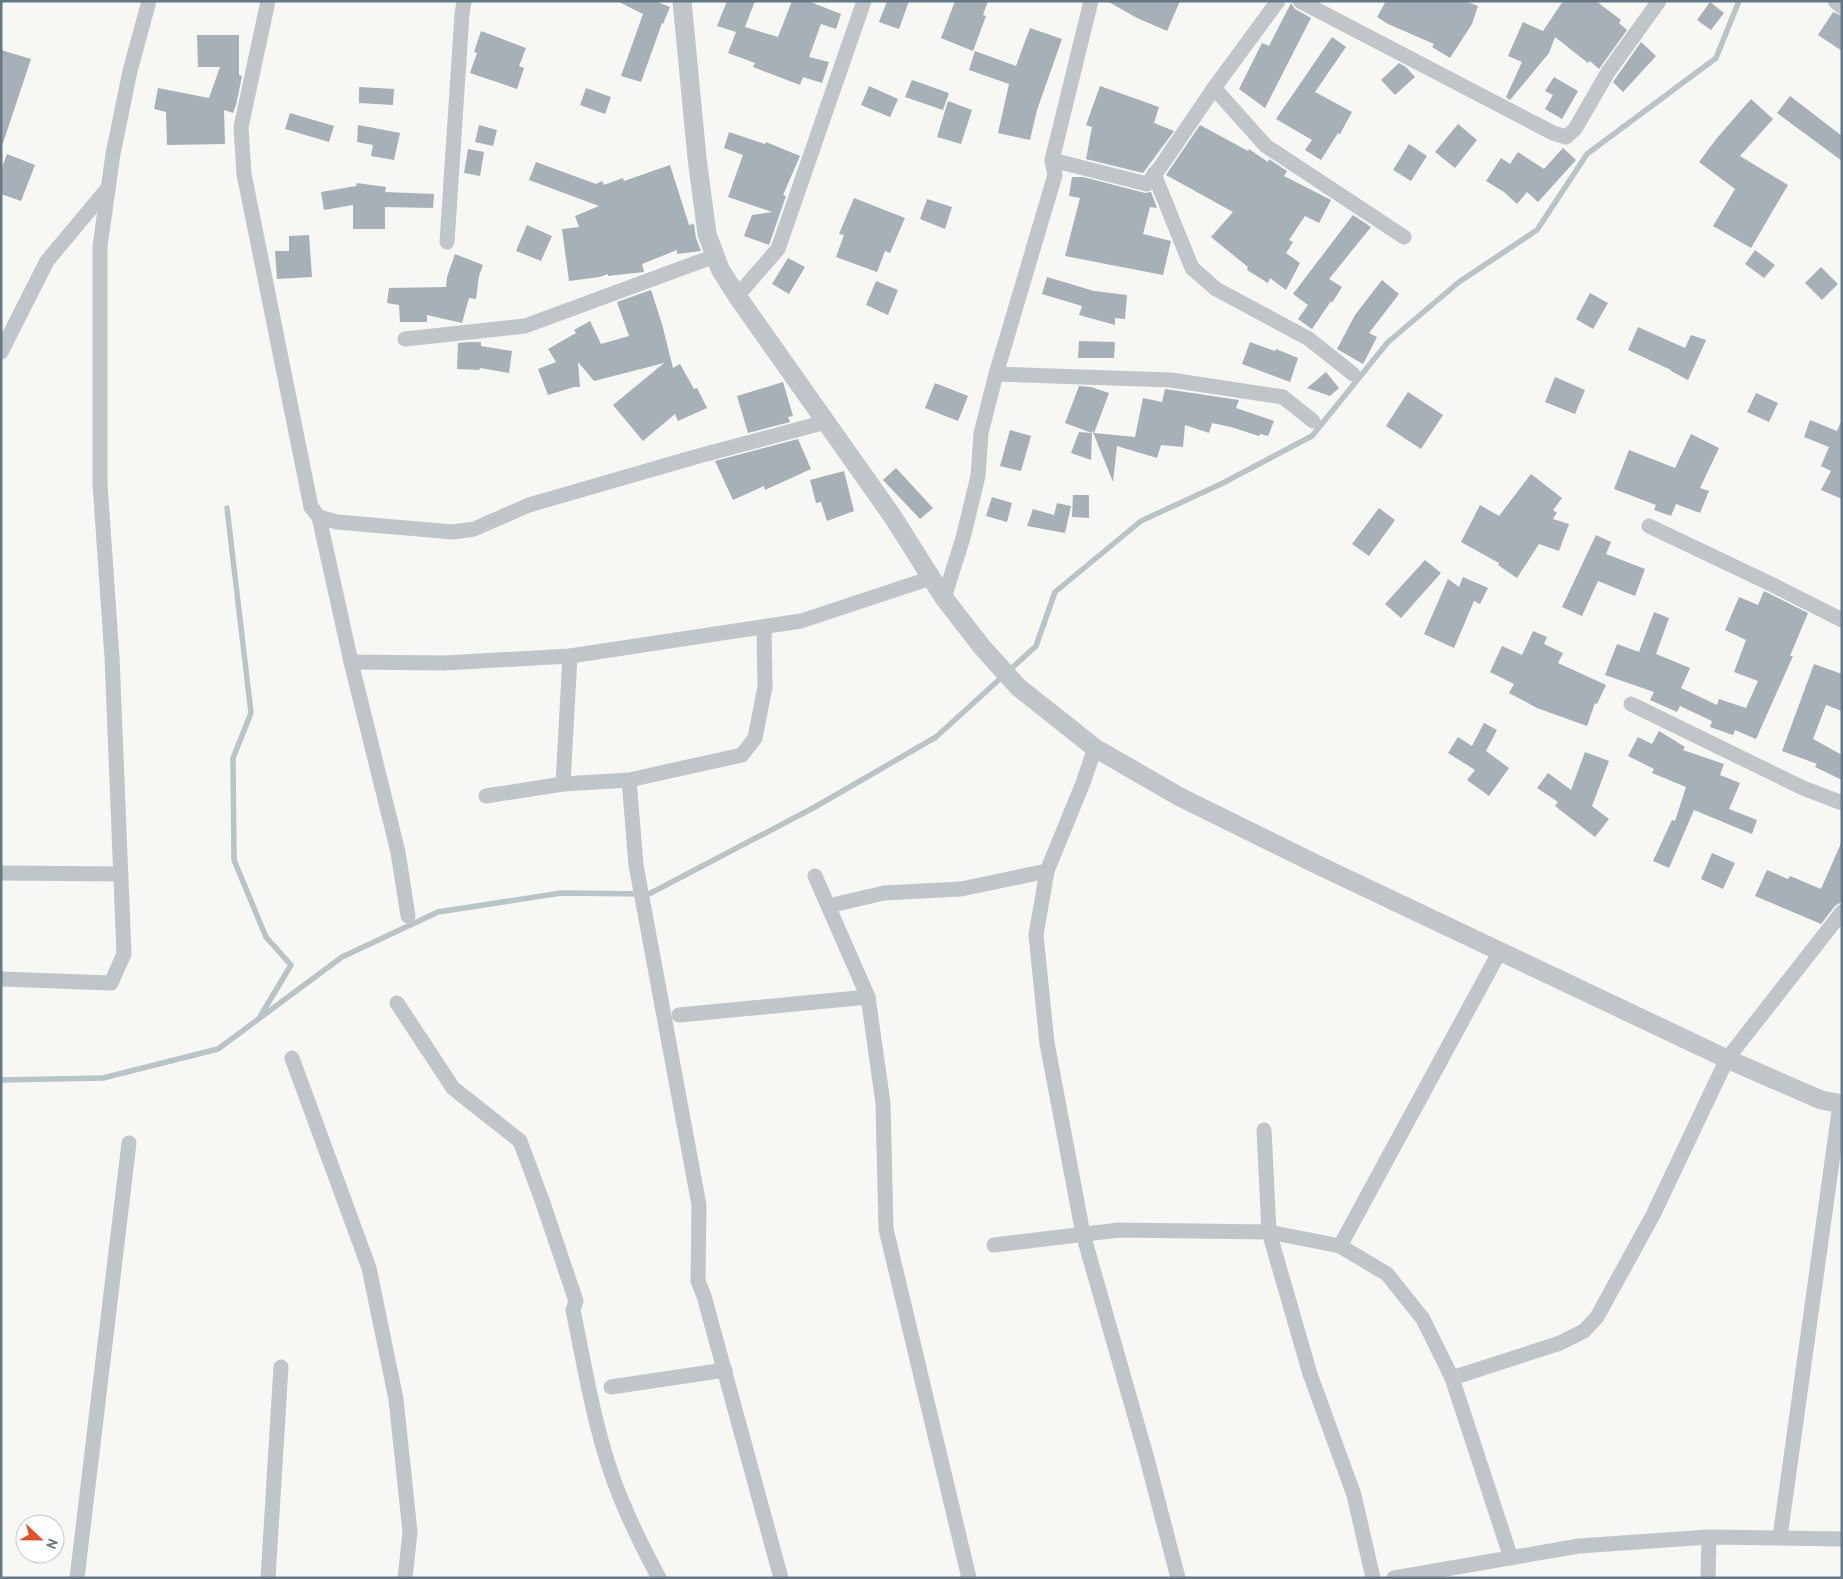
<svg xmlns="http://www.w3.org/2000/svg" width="1843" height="1579" font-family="'PT Sans',sans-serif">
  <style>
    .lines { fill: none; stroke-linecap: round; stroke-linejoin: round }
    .stream { stroke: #b8c4c8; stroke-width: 5.5 }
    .building { fill: #a7b0b6 }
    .minor { stroke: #c0c5c9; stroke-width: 15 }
    .tertiary { stroke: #c0c5c9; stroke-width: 19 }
  </style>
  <rect width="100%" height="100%" fill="#f7f7f4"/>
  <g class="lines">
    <g class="stream">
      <polyline points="227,508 251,713 233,758 234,860 266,937 291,965 261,1015"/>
      <polyline points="1,1080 103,1078 218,1049 342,957 438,912 561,893 649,894 815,807 936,737 1036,646 1055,592 1141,521 1221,484 1312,436 1388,342 1459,282 1537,230 1587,154 1716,58 1739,1"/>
    </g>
  </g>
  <g class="building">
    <polygon points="617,1 655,1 670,7 663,24 662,23 641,82 621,76 643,14"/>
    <polygon points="727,1 755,1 745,27 778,37 792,1 808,1 841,14 836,29 821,24 809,57 829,62 822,83 803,77 800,85 753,67 755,63 728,53 736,32 717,26"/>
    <polygon points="887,1 909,1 899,29 879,22"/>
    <polygon points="955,1 988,1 983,15 986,16 973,51 941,38"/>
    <polygon points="1107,1 1180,1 1167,31 1137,18"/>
    <polygon points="1386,1 1465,1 1478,6 1472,24 1450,58 1432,47 1434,44 1388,24 1377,17"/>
    <polygon points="1563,1 1596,1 1621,20 1619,23 1627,30 1599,69 1590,61 1588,63 1555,37 1549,53 1510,100 1506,97 1522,62 1508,56 1523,22 1543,31"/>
    <polygon points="1710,2 1724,13 1711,30 1697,20"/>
    <polygon points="1291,3 1295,9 1311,18 1265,108 1239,89 1262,43 1269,46"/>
    <polygon points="1833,12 1842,16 1842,51 1818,35"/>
    <polygon points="1030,28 1062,39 1037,110 1030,140 998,133 1009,84 969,70 975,51 1016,66"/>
    <polygon points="481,31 526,48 519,66 524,68 517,89 470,73 477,53 474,52"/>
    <polygon points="197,35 239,35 239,75 242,76 236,105 233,113 224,110 225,144 167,145 166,112 154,109 158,88 209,98 220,67 198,67"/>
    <polygon points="1332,37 1346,47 1315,92 1352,112 1340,134 1338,133 1321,160 1305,150 1312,140 1276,119"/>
    <polygon points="1641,42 1656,56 1623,92 1613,82"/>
    <polygon points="1,50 31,59 3,143 1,143"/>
    <polygon points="1399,63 1406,67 1415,77 1395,95 1381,80"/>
    <polygon points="1554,77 1578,91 1562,119 1545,109 1553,95 1545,91"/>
    <polygon points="912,80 949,93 943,110 905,97"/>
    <polygon points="869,86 898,99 890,117 861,105"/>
    <polygon points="1100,86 1159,107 1154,123 1174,131 1143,173 1086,159 1092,127 1086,125"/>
    <polygon points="359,87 394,89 393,105 359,103"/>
    <polygon points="586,88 611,97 605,114 580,105"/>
    <polygon points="1790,96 1842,136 1842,161 1777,113"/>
    <polygon points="1751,99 1773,119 1740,156 1788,185 1751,248 1713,226 1735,189 1699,162 1717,138"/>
    <polygon points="948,101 972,110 961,144 937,137"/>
    <polygon points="290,113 334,126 329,142 285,129"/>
    <polygon points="1458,124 1477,140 1455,168 1435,152"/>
    <polygon points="358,125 400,133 394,160 371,156 373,145 357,142"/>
    <polygon points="479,125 497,130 493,146 475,142"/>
    <polygon points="1200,125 1248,151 1249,149 1268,162 1269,159 1287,171 1284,176 1331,200 1319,223 1305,216 1289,240 1293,242 1286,253 1300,263 1286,290 1270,278 1268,283 1247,270 1248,267 1211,237 1233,212 1166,175"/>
    <polygon points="729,132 765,144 766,142 800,156 783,195 786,196 769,245 744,236 752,215 772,212 728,197 743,155 724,148"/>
    <polygon points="1409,144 1427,156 1411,181 1393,170"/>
    <polygon points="1563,148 1576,160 1538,202 1527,192 1517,204 1504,192 1486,181 1501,158 1510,164 1518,152 1544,169"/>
    <polygon points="468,149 484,152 480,176 464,173"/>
    <polygon points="7,154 35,165 21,201 1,194 1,170"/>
    <polygon points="536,162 596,184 602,181 604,185 623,178 624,181 670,165 689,225 694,224 696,238 701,251 677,254 677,250 642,264 644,272 608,276 608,274 600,277 569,281 562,229 579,227 575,216 599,206 529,180"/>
    <polygon points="1072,177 1083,177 1145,193 1151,192 1157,208 1150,207 1143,234 1171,241 1163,275 1065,256 1080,198 1069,196"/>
    <polygon points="357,183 386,187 385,192 434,194 433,208 385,207 385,229 353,229 353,205 324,210 321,192 356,186"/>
    <polygon points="854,198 905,218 890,253 885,251 877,272 836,257 844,235 839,234"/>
    <polygon points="927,199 952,207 945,229 920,219"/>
    <polygon points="1353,215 1371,227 1329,279 1342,287 1332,303 1331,301 1312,329 1298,319 1308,305 1293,294"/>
    <polygon points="527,225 552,236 541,261 516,251"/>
    <polygon points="309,235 312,277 277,279 275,251 289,251 289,236"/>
    <polygon points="1755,250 1775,265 1764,278 1745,264"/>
    <polygon points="455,254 483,265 479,276 476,299 469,298 462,323 427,315 427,322 400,322 399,305 387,303 389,288 446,287 447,277"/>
    <polygon points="788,258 805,267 789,294 772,284"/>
    <polygon points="1821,267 1838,284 1822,300 1805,283"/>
    <polygon points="1047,277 1094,291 1127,295 1125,319 1115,318 1115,325 1079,315 1082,306 1042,294"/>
    <polygon points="1382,280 1399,294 1369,333 1377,337 1363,364 1337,349 1355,315"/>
    <polygon points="876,281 898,290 888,315 866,305"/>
    <polygon points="651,290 662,324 673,368 680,364 694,389 697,388 707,408 678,421 675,414 643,441 613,405 664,363 594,381 578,362 580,387 574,387 548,395 538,369 556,362 548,349 576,333 574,330 590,321 601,344 629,336 617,302"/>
    <polygon points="1590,293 1608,303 1593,329 1576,319"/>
    <polygon points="1638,327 1685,348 1691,335 1706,340 1688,380 1671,371 1671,370 1628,350"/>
    <polygon points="1079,341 1115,342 1114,358 1078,358"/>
    <polygon points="468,342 481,342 481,346 512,351 509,373 480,368 479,370 457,369 458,343"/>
    <polygon points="1250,342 1275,351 1276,349 1298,358 1290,382 1242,364"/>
    <polygon points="1326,372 1339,388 1330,396 1307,388"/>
    <polygon points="1555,377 1585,390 1575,414 1545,402"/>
    <polygon points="783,382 793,416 788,417 790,422 748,433 737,396"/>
    <polygon points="935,383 968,396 958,421 925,408"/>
    <polygon points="1079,386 1091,387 1109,393 1094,433 1135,437 1143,398 1162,402 1165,389 1239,400 1236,408 1274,421 1268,436 1260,434 1259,436 1231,427 1212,423 1209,433 1185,425 1183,447 1161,445 1157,458 1117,446 1113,482 1092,430 1092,433 1065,423"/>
    <polygon points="1408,392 1443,415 1421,449 1386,426"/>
    <polygon points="1756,393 1778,403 1769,422 1747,412"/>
    <polygon points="1842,419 1842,499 1821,490 1831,471 1821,466 1829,447 1804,437 1810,420 1837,431"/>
    <polygon points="1010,430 1031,436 1021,471 1000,466"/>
    <polygon points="1079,432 1092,433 1091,460 1071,453"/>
    <polygon points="1691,434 1719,448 1700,488 1709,491 1700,513 1676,504 1671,516 1654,510 1656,505 1614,489 1629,450 1675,468"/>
    <polygon points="798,439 811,469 765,490 764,486 733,500 715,461"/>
    <polygon points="896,468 933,508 920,519 883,480"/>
    <polygon points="844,471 854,511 827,521 821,502 816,503 810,480"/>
    <polygon points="1531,474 1562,498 1553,510 1557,513 1553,519 1569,524 1559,551 1539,544 1517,578 1498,565 1499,563 1461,542 1480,505 1499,516"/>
    <polygon points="1073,495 1089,495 1089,518 1072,517"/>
    <polygon points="992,497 1012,503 1007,522 986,516"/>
    <polygon points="1057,503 1071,506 1065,533 1027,526 1033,509 1054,515"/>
    <polygon points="1379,508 1395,520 1369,556 1352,544"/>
    <polygon points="1596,535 1611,542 1606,554 1645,569 1635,596 1598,581 1582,616 1562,607"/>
    <polygon points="1425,560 1441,573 1401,618 1385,604"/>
    <polygon points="1463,577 1488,588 1480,604 1474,601 1454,648 1424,634 1448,579 1459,587"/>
    <polygon points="1764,591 1808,613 1790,656 1793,656 1756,739 1735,730 1733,735 1710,727 1712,721 1680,706 1677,712 1650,700 1654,692 1605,675 1617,644 1639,652 1654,612 1669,618 1656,654 1690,668 1681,688 1717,705 1719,699 1746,708 1758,681 1734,672 1746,640 1725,630 1739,597 1758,605"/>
    <polygon points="1533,631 1547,637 1544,644 1563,653 1558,663 1606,685 1597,704 1595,703 1587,726 1537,708 1509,693 1514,684 1490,672 1502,646 1522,655"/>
    <polygon points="1814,664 1842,674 1842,711 1826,705 1813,739 1842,755 1842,780 1815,767 1817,764 1782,751"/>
    <polygon points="1484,723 1497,730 1486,751 1509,768 1489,796 1467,780 1475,770 1448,753 1458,737 1472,746"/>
    <polygon points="1659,731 1685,747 1683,750 1724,764 1720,775 1740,783 1729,809 1757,820 1752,834 1694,810 1669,868 1653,861 1672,820 1675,821 1686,787 1652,773 1654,769 1628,756 1638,737 1652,744"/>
    <polygon points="1585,752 1609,761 1592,806 1609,819 1595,837 1555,806 1558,802 1537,788 1548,773 1571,790"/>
    <polygon points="1842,841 1842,899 1840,903 1835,906 1821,924 1755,896 1767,870 1788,879 1790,876 1821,889"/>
    <polygon points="1712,853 1735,863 1723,889 1701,879"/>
  </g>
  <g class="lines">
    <g class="minor">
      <polyline points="268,1 241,127 244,174 311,507 319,517 351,662 398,852 408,916"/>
      <polyline points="1300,1 1553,133 1566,137 1575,129 1608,72 1659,1"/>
      <polyline points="1835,1 1842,7"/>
      <polyline points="1214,88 1266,146 1404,237"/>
      <polyline points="1052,160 1147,184 1161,166 1214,88 1278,1"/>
      <polyline points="1154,174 1192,268 1216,289 1309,339 1353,374"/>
      <polyline points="447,242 462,14 464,1"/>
      <polyline points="737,296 778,249 864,1"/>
      <polyline points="405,339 525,326 715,256"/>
      <polyline points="1,352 47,261 108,188"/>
      <polyline points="996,374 1171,380 1283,397 1313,421"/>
      <polyline points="319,517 337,522 453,532 474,529 529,505 695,457 826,422"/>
      <polyline points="1649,526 1773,585 1842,620"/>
      <polyline points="944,598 963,538 978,476 981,433 996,374 1055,175 1052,160 1091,1"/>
      <polyline points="351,662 445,663 570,656 801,621 931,578"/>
      <polyline points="1631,704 1803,788 1842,803"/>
      <polyline points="1095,748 1083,783 1047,871 1036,935 1047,1043 1083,1234 1146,1455 1178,1578"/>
      <polyline points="629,780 636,865 699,1205 698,1281 704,1296 781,1578"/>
      <polyline points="563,784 570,656"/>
      <polyline points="486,796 563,784 629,780 742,755 755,738 765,687 764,627"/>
      <polyline points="1,873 121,874"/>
      <polyline points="815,876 868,997 883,1103 886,1229 969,1578"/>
      <polyline points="828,906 884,893 961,889 1047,871"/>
      <polyline points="1,979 111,983 124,954 112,657 100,484 100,246 113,154 130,71 149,1"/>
      <path d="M397,1003L453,1088L520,1141L543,1203L576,1301L573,1310C586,1373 596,1439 621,1499C632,1526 645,1552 659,1578"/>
      <polyline points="679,1015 868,997"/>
      <polyline points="292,1058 369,1268 396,1399 410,1532 405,1578"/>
      <polyline points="1264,1130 1269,1232 1310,1374 1354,1495 1373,1578"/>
      <polyline points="994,1245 1119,1230 1269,1232 1340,1246 1387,1274 1423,1319 1452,1378 1511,1558"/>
      <polyline points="1340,1246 1500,951"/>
      <polyline points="1452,1378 1560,1343 1584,1331 1597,1317 1653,1215 1727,1059 1842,912"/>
      <polyline points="611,1387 725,1370"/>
      <polyline points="1780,1537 1840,1104"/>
      <polyline points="77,1578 129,1143"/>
      <polyline points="268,1578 281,1367"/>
      <polyline points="1394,1578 1579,1546 1709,1537 1842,1539"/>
      <polyline points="1708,1578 1709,1537"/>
    </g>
    <polyline class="tertiary" points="682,1 697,158 707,234 720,269 737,296 893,517 944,598 982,647 1018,687 1095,748 1180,797 1320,866 1727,1059 1821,1100 1842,1104"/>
  </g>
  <rect width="1843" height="1579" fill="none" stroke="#667886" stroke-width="5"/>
  <g transform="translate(40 1539) rotate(112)"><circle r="24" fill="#ffffff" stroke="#c2c9cf"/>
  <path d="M0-4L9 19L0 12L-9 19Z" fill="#e44f28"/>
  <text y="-8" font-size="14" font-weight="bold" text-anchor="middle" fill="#667886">N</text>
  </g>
</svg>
